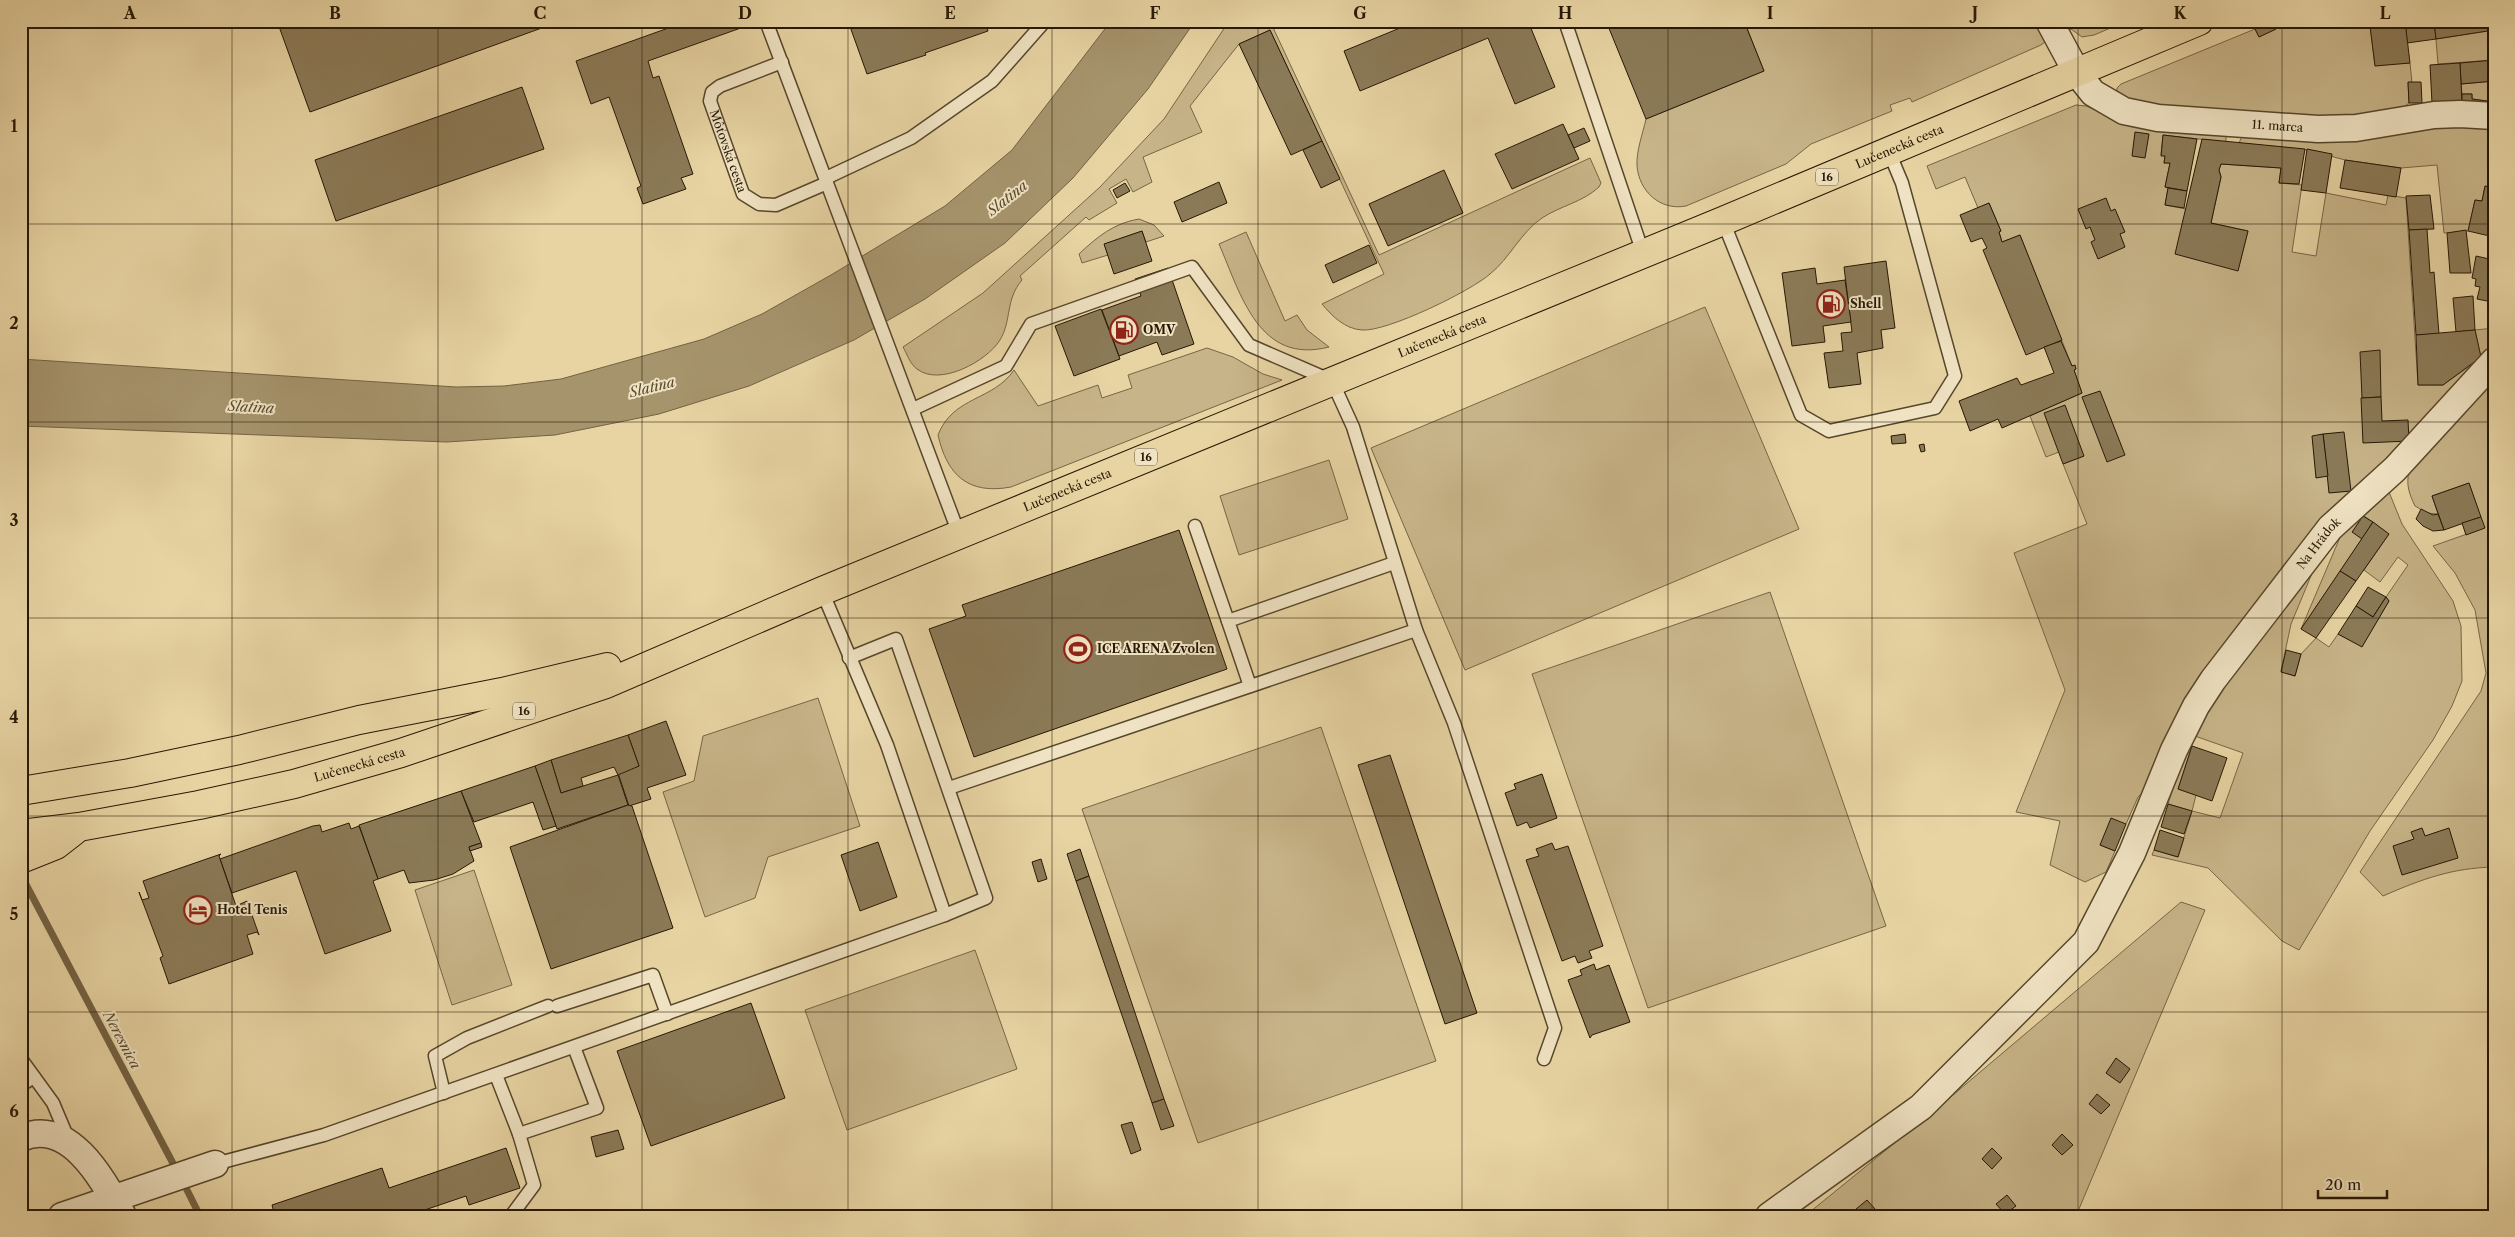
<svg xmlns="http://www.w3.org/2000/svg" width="2515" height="1237" font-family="'Libre Caslon Text',serif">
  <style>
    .green { fill: #c7b488; stroke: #766646 }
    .water { fill: #a6946d; stroke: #736243 }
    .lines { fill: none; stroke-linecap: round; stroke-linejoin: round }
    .stream { stroke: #736243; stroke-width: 7 }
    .building { fill: #8b7a57; stroke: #261804 }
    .service-casing { stroke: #56472c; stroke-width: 15 }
    .minor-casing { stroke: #56472c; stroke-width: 29 }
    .primary-casing { stroke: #261804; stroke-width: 30 }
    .service { stroke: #f0e3c3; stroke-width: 12 }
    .minor { stroke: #f0e3c3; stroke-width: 26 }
    .primary { stroke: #e8d4a3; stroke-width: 28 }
    .grid { fill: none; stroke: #261804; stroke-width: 1; stroke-opacity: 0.55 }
    .labels { text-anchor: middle; stroke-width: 4; stroke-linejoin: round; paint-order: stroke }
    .shield { fill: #f0e3c3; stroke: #63553d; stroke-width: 1 }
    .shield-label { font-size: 11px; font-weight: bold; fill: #261804 }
    .street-label { font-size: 12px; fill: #261804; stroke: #f0e3c3 }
    .poi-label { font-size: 12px; font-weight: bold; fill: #261804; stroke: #f0e3c3; text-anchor: start }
    .water-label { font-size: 14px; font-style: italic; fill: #594a2e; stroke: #f0e3c3 }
    .neatline { fill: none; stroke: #261804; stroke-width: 2 }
    .grid-label { font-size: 16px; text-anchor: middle; font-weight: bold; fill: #261804 }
  </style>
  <rect width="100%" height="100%" fill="#e8d4a3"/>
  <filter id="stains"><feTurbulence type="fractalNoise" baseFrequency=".004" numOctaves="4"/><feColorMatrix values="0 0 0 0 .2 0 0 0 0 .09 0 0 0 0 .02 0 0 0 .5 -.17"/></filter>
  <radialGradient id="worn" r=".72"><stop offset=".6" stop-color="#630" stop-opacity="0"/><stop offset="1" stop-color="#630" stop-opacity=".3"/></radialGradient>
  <g class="green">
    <path d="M1229,21H1270L1379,255L1590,158L1601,183L1599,187C1583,202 1560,206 1542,218C1521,232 1510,258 1490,274C1471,291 1387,332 1362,330C1345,329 1332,316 1322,304L1384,274L1270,30L1239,44L1190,106L1202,132L1143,157L1152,182L1133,192L1126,179L1109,189L1117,203L1089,220L1086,217L1020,276L1022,280C1005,300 1012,320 1000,340C987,361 940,387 917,369C910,364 907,354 903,347L983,293L1100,187L1164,119Z"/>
    <path d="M1744,21H2038L2046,41L2041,45L1912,102L1910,98L1890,105L1892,111L1811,144L1786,164L1686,206C1660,211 1639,191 1637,166C1636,151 1643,133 1646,119L1764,71Z"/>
    <polygon points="2059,21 2127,21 2094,35 2082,37 2071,29 2064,32"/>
    <polygon points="2275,21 2403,21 2370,26 2375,65 2410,63 2412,83 2408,83 2409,103 2405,106 2405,111 2342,119 2136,104 2117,92 2117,88 2121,84 2255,29 2259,37 2276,29"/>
    <polygon points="2494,30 2494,60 2438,64 2436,39"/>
    <polygon points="2494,81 2494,102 2472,99 2472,94 2462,94 2461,84"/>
    <polygon points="2076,105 2086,106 2137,127 2226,133 2226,142 2163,135 2161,155 2165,156 2164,163 2170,163 2165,187 2168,188 2165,205 2186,209 2238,270 2248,231 2211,223 2221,177 2219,170 2221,164 2281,168 2279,183 2302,185 2292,252 2316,256 2326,193 2386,205 2388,195 2406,198 2418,385 2443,385 2481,358 2475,330 2494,328 2494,350 2352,500 2150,786 2138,797 2126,824 2100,845 2115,851 2106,872 2085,882 2050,865 2060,821 2016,812 2065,690 2014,553 2087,524 2063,464 2084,456 2059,452 2046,457 2030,416 2082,393 2074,370 2076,369 2075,366 2072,366 2020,235 2002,242 1999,232 2001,231 1989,203 1978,208 1965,177 1936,189 1927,166"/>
    <polygon points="2439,125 2494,127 2494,188 2485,186 2482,201 2475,200 2468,231 2444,233 2437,165 2401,168 2345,160 2308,150 2239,143 2243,134"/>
    <path d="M1139,219L1154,225L1164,236L1146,242L1142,231L1105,244L1108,255L1082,263L1079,254C1097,237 1114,223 1139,219Z"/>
    <path d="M1246,232L1285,321L1297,315L1307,330L1329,347C1259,365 1241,295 1219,244Z"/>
    <polygon points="1705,307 1799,529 1465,670 1371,448"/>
    <path d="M1207,348L1233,357L1263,374L1282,380L1011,487C968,495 947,475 938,435C953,396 993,401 1014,370L1038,406L1098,385L1102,398L1132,388L1128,375Z"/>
    <path d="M2494,370V867C2452,868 2422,879 2383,896L2360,872L2481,691L2486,673L2475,610L2455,573L2433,546L2484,528L2469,483L2432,496L2438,514L2427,513L2415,506C2409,494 2406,484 2409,472Z"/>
    <polygon points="1329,460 1348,519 1239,555 1220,496"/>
    <polygon points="2389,492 2402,524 2453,601 2461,626 2462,681 2452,706 2433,740 2370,831 2299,950 2282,941 2208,868 2152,855 2154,850 2178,857 2192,811 2168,804 2187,744 2192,746 2178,789 2196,795 2192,811 2220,818 2243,753 2192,735 2189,731 2318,559 2291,624 2281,671 2295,676 2301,654 2316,638 2329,647 2338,634 2362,646 2389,601 2386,597 2408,565 2398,557 2380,582 2364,570 2389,534 2364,516 2362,539 2301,629 2341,535"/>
    <polygon points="1770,592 1886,926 1648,1008 1532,674"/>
    <polygon points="818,698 860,826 768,857 755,898 705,917 663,792 694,781 703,736"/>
    <polygon points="1321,727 1436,1061 1198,1143 1082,809"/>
    <polygon points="474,870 512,985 452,1005 415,890"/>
    <polygon points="2181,902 2205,910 2076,1216 1805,1216 1940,1106"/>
    <polygon points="975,950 1017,1069 847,1130 805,1010"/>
  </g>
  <polygon class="water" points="1111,21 1195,21 1148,89 1073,178 1005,243 925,299 854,340 749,386 659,414 555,435 447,442 21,426 21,359 456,387 504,386 561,379 704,339 762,314 831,275 945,206 1012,150"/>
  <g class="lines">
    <g class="stream">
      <polyline points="21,875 177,1171"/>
      <polyline points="182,1180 200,1216"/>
    </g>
  </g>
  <g class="building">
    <polygon points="277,21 561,21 310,112"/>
    <polygon points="688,21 751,21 752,24 648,61 653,78 659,76 693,174 681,178 686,189 643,204 637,188 641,186 609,97 591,104 576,61"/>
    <polygon points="848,21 985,21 988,31 925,53 926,55 867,74"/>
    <polygon points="1343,21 1361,21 1346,28"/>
    <polygon points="1417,21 1528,21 1555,87 1515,104 1488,38 1360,91 1344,51"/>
    <polygon points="1606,21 1744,21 1764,71 1646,119"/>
    <polygon points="2405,21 2434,21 2436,39 2407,43"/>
    <polygon points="2405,21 2410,63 2375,66 2370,26"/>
    <polygon points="2434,21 2494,21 2494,30 2436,39"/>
    <polygon points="2273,22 2276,29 2259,37 2255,29"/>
    <polygon points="1270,30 1322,141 1291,155 1239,44"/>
    <polygon points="2494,60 2494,81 2461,84 2460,63"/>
    <polygon points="2460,63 2462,102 2432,103 2430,65"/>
    <polygon points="2408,82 2421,82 2422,103 2409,103"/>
    <polygon points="522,87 544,149 336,221 315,160"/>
    <polygon points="2462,94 2472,94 2472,99 2494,102 2493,105 2462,102"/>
    <polygon points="1563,124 1579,159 1512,189 1495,154"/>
    <polygon points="1584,128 1590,141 1574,148 1568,135"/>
    <polygon points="2135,132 2149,134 2145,158 2132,156"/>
    <polygon points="2163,135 2197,139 2187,191 2165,187 2170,163 2164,163 2165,156 2161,156"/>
    <polygon points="2202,139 2305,149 2299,184 2279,183 2281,168 2221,164 2219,170 2221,177 2211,223 2248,231 2238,271 2175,254"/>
    <polygon points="1322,141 1340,179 1321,188 1303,150"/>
    <polygon points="2307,149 2332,154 2326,193 2301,190"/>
    <polygon points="2345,160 2401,168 2396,197 2340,188"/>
    <polygon points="1444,170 1463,213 1388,246 1369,204"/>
    <polygon points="1219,182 1227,203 1182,222 1174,202"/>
    <polygon points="1125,183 1130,191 1117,198 1113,190"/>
    <polygon points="2485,186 2494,188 2494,237 2468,231 2475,200 2482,201"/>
    <polygon points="2168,188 2187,191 2184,208 2165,205"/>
    <polygon points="2430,195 2434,229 2409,230 2406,196"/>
    <polygon points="2106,198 2111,211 2115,209 2125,232 2120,234 2125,247 2098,259 2091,242 2095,240 2090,227 2086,229 2078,209"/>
    <polygon points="1989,203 2001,231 1999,232 2002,242 2020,235 2062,340 2026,355 1983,250 1987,248 1982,238 1971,242 1960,215"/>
    <polygon points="2427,229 2430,273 2434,272 2439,334 2416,335 2409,230"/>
    <polygon points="2466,230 2471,273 2450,273 2447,233"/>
    <polygon points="1142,231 1152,261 1114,274 1104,244"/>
    <polygon points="1369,245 1377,263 1333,283 1325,265"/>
    <polygon points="2476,256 2494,260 2492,302 2477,299 2480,287 2475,286 2476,279 2472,278"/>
    <polygon points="1886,261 1895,328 1881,330 1883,348 1857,353 1861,384 1829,388 1824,353 1843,351 1841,333 1852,332 1844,267"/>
    <polygon points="1168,268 1194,344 1162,355 1157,342 1119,356 1102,310 1141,296 1135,279"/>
    <polygon points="1815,268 1817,284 1845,280 1851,322 1823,326 1825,342 1792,346 1782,273"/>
    <polygon points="2473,296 2475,330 2456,332 2453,298"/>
    <polygon points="1101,309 1120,359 1074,376 1055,326"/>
    <polygon points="2475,330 2481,357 2443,385 2418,385 2416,335"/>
    <polygon points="2061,341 2072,366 2075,365 2076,369 2074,370 2082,393 2002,428 1998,419 1970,431 1959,401 2017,378 2021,385 2054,373 2044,347"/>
    <polygon points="2380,350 2381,397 2362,398 2360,352"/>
    <polygon points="2100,391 2125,455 2107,462 2082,397"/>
    <polygon points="2381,397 2382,421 2408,420 2409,441 2363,443 2361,398"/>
    <polygon points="2065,405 2084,456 2063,464 2044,413"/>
    <polygon points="2344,432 2351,491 2329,493 2323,434"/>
    <polygon points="1905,434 1906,443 1892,444 1891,436"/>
    <polygon points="2323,434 2328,476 2316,478 2312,436"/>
    <polygon points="1924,444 1925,451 1921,452 1919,445"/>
    <polygon points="2469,483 2481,517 2444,530 2432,496"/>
    <polygon points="2421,509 2433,515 2438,514 2444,530 2433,531 2423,526 2416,519"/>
    <polygon points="2363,516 2373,522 2362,539 2352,532"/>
    <polygon points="2481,517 2485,528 2466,535 2462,523"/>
    <polygon points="2373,522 2389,534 2356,581 2340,571"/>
    <polygon points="1179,530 1227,669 974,757 929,629 966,616 962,605"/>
    <polygon points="2340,571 2356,581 2316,638 2301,629"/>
    <polygon points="2368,587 2386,597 2373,617 2356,606"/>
    <polygon points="2386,597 2389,601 2362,647 2338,634 2356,606 2373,617"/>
    <polygon points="2286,650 2301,654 2295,676 2281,672"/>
    <polygon points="666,721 686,775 647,788 651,799 629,806 618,773 639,766 628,735"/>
    <polygon points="628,735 639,766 618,775 614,767 581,778 583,786 561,793 551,760"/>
    <polygon points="2192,746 2227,758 2212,801 2178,789"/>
    <polygon points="1390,755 1477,1013 1445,1024 1358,765"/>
    <polygon points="551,760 561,793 618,775 628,805 557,829 535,766"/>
    <polygon points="535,766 556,826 543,830 533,802 474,822 461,791"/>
    <polygon points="1542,774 1557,818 1530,828 1527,822 1517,826 1505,793 1516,789 1514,784"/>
    <polygon points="461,791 481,843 469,847 474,861 453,874 434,880 409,883 404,870 378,879 359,825"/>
    <polygon points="2168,804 2192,811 2184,834 2161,827"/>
    <polygon points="628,805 632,806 673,928 551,969 510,847"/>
    <polygon points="2111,818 2126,824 2115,851 2100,845"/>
    <polygon points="349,823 351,829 359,826 378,879 373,881 391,931 325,954 296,871 232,893 220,859 313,826 320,825 322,832"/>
    <polygon points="2422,828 2425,836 2449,828 2458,858 2402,875 2393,846 2414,839 2411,832"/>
    <polygon points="2160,830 2184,838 2178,857 2154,850"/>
    <polygon points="878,842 897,897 860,911 841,855"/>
    <polygon points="481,843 482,847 470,851 469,847"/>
    <polygon points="1552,843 1555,850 1568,846 1603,946 1589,951 1592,958 1578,963 1575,956 1562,961 1526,860 1539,856 1536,849"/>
    <polygon points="1080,849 1089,876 1076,881 1067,854"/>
    <polygon points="221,854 219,856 236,906 247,901 259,935 257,932 247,935 253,954 169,984 160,958 163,956 139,892 142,900 149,898 143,881"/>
    <polygon points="1041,859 1047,879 1038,882 1032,862"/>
    <polygon points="1089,876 1164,1099 1152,1103 1076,881"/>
    <polygon points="1594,964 1596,970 1609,965 1630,1022 1592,1035 1590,1038 1568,980 1582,975 1580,970"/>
    <polygon points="751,1003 785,1098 651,1146 617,1051"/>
    <polygon points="2116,1058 2130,1069 2120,1083 2106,1073"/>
    <polygon points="2097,1094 2110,1105 2101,1114 2089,1104"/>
    <polygon points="1164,1099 1174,1126 1161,1130 1152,1103"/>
    <polygon points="1132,1122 1141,1150 1131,1154 1121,1125"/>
    <polygon points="618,1130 624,1149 596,1157 591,1137"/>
    <polygon points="2062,1134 2073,1145 2062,1155 2052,1145"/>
    <polygon points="506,1148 520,1188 469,1205 466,1196 407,1216 275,1216 272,1205 382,1168 389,1188"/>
    <polygon points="1992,1148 2002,1158 1992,1169 1982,1159"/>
    <polygon points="2007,1195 2016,1206 2005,1214 1996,1204"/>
    <polygon points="1867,1200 1876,1210 1870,1216 1862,1216 1856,1209"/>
  </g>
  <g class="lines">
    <defs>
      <g id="service">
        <polyline points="766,21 959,534"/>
        <polyline points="1565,21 1643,253"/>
        <path id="s1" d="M782,62L720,86L712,92L710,101L743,194L759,204L776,205L827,183"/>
        <polyline points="826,178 911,138 992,81 1045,21"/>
        <polyline points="1723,221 1801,415 1829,431 1935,408 1955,376 1902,183 1889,152"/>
        <polyline points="913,409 1006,366 1031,324 1192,267 1249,345 1332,381 1353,427 1416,630 1454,723 1555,1028 1544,1059"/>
        <polyline points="1195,526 1228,621"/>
        <polyline points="849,658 896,639 986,898 945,915"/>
        <polyline points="1250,686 1228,621 1394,563"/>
        <polyline points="949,788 1416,630"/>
        <polyline points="557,1006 653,975 667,1014"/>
        <polyline points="21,1059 53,1103 69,1141"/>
        <polyline points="496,1075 519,1134 597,1108 574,1047"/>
        <polyline points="21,1085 34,1077"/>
        <polyline points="444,1093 435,1056 467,1038 548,1006"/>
        <polyline points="215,1164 324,1135 945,915 887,745 822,591"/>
        <polyline points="511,1216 534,1185 519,1134"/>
      </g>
      <g id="minor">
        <path id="s2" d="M2049,21L2077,73L2093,93L2124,111L2158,118L2318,129L2356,128L2434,115L2460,114L2494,116"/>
        <path d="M21,1138C70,1116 104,1182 123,1216"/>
        <polyline points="62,1216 215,1164"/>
        <path id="s3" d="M1769,1216L1921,1107L2086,942L2132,853L2174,750L2196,706L2213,680L2330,528L2395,469L2494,361"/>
      </g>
      <g id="primary">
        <polyline points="21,791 130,773 239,750 359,720 502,692 607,667"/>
        <path id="s4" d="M21,834L79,827L199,805L294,784L401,753L606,684L822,591L1723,221L2199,21"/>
        <polyline points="21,859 56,845 74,831"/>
      </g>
    </defs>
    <use href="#service" class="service-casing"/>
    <use href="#minor" class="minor-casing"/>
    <use href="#primary" class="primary-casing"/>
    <use href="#service" class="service"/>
    <use href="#minor" class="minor"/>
    <use href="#primary" class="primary"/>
  </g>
  <path class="grid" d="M232,21V1216M438,21V1216M642,21V1216M848,21V1216M1052,21V1216M1258,21V1216M1462,21V1216M1668,21V1216M1872,21V1216M2078,21V1216M2282,21V1216M21,224H2494M21,422H2494M21,618H2494M21,816H2494M21,1012H2494"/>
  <defs>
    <symbol id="fuel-ring" viewBox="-11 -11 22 22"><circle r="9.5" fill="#f0e3c3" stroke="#8f2418" stroke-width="1.5"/><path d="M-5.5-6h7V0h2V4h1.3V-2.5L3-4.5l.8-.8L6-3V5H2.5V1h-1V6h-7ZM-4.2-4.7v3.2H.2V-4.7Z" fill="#8f2418"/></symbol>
    <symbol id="stadium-ring" viewBox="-11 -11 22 22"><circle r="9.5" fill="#f0e3c3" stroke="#8f2418" stroke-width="1.5"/><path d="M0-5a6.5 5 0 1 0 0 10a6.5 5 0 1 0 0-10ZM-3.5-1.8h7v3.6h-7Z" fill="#8f2418"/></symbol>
    <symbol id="hotel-ring" viewBox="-11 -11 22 22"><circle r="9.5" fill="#f0e3c3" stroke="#8f2418" stroke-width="1.5"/><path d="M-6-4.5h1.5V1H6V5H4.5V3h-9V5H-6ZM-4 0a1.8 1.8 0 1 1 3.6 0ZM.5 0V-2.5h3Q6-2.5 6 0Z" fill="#8f2418"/></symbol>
  </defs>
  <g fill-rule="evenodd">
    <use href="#fuel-ring" x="1815" y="288" width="32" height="32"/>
    <use href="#fuel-ring" x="1108" y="314" width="32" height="32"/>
    <use href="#stadium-ring" x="1062" y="633" width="32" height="32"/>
    <use href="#hotel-ring" x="182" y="894" width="32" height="32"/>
  </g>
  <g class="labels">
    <g class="shield">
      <rect x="1816" y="168.5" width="22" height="17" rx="4"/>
      <rect x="1135" y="448.5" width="22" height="17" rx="4"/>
      <rect x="513" y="702.5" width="22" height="17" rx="4"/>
    </g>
    <g class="shield-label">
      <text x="1827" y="181">16</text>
      <text x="1146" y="461">16</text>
      <text x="524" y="715">16</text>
    </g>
    <g class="street-label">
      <text dy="4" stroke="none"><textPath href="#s2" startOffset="275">11. marca</textPath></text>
      <text dy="4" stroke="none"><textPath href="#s4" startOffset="2006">Lučenecká cesta</textPath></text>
      <text dy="4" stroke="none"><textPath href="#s1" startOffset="139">Môťovská cesta</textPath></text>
      <text dy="4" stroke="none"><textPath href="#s4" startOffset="1511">Lučenecká cesta</textPath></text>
      <text dy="4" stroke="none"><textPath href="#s4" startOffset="1106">Lučenecká cesta</textPath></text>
      <text dy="4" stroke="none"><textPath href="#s3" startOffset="885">Na Hrádok</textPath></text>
      <text dy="4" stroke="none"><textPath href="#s4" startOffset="346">Lučenecká cesta</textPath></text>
    </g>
    <g class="poi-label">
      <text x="1850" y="308">Shell</text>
      <text x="1143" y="334">OMV</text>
      <text x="1097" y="653">ICE ARENA Zvolen</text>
      <text x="217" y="914">Hotel Tenis</text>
    </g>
    <g class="water-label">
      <text transform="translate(1007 198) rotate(-38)" y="5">Slatina</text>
      <text transform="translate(652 387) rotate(-14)" y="5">Slatina</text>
      <text transform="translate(251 407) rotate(3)" y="5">Slatina</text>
      <text transform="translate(122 1040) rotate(62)" y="5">Neresnica</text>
    </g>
  </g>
  <rect width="2515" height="1237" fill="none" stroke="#e8d4a3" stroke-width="55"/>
  <path d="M2318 1190v8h69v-8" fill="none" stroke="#261804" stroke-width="2.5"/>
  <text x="2325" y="1190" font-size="15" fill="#261804" stroke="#f0e3c3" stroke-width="4" paint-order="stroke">20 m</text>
  <rect x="28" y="28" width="2460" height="1182" class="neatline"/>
  <g class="grid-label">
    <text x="130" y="19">A</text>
    <text x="335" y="19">B</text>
    <text x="540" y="19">C</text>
    <text x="745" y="19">D</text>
    <text x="950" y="19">E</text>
    <text x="1155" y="19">F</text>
    <text x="1360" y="19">G</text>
    <text x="1565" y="19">H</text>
    <text x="1770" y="19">I</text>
    <text x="1975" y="19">J</text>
    <text x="2180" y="19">K</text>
    <text x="2385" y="19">L</text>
    <text x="14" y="132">1</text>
    <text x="14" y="329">2</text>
    <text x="14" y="526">3</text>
    <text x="14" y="723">4</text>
    <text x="14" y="920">5</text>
    <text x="14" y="1117">6</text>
  </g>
  <rect width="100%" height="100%" filter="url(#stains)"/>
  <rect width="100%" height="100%" fill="url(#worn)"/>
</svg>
